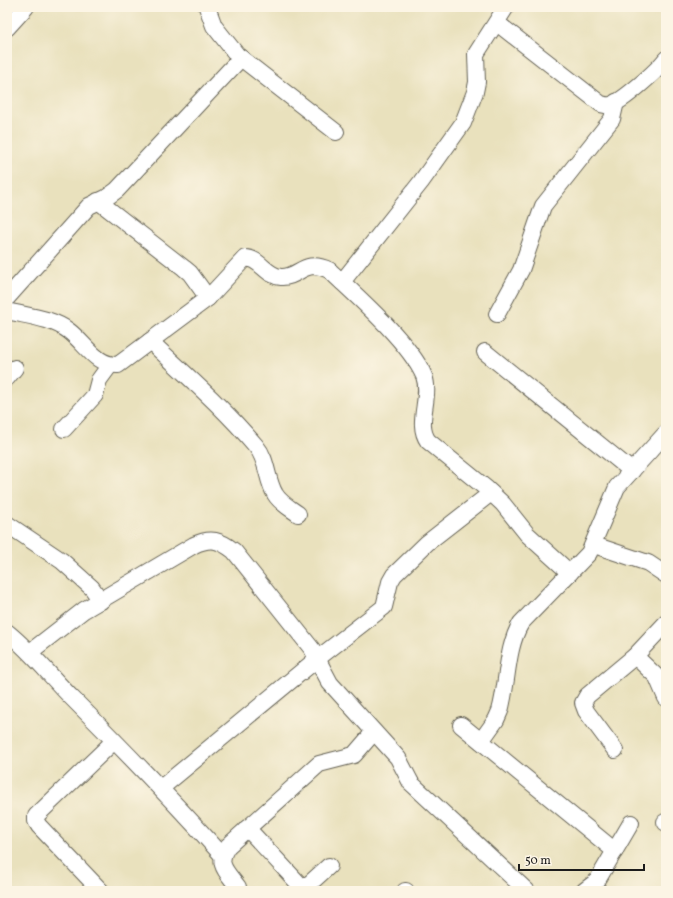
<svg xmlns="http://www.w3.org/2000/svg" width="673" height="898" font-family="Vollkorn,serif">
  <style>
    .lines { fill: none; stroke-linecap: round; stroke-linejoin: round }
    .minor-casing { stroke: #646154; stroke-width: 18 }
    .minor { stroke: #fff; stroke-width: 16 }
  </style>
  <rect width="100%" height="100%" fill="#fcf5e5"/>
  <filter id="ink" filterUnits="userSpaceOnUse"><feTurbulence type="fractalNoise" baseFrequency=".025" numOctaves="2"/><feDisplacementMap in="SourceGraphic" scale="8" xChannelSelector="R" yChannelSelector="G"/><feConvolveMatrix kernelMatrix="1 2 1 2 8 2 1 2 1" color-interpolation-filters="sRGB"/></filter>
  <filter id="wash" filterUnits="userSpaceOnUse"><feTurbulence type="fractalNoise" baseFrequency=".012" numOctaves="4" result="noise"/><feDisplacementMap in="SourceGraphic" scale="16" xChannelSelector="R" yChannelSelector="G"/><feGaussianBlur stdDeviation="0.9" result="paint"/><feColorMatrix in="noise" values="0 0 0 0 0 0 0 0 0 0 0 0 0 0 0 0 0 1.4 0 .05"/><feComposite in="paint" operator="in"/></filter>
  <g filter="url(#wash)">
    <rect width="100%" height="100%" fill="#e9e1bd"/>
  </g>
  <g filter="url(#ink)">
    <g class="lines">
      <defs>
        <g id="minor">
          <polyline points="207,7 214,26 237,55 336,132"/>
          <path d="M497,23L601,104C605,105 607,106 611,105C623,101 658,70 666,59"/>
          <polyline points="7,28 26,7"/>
          <polyline points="98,201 184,268 190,273 208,298"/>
          <polyline points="342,282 421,182 463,123 475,92 477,82 476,54 506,7"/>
          <polyline points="7,298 89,206 106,198 117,190 241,58"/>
          <path d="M7,311C27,316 52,318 69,331C85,343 96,366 118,365L208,298L245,258C260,258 266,276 281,277C299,278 304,258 329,270C356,295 410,343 424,376C432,397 415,423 428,441L487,489L503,504L527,534L570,573"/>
          <polyline points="497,314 521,270 543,206 612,119 616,102"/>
          <path d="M150,341C186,375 224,408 256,446C268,460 266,479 275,494C280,503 290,508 298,514"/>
          <polyline points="485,352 632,471"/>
          <polyline points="7,378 15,368"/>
          <polyline points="64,429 95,395 99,380 110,365"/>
          <polyline points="7,524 62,561 92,588 101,601"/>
          <polyline points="594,545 648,563 666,575"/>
          <path d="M7,632C32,652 51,677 73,699C124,750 174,802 222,855"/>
          <path d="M30,652L84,610L194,545C211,537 220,540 234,551L312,649L330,683L398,758L411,783L527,891"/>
          <polyline points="635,656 657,677 666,698"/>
          <polyline points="461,725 615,851"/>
          <path d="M481,741L496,720L500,711C508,683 506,648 521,623L589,553L617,487L666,433"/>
          <polyline points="615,750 586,711 583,703 587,696 635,656 666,623"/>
          <polyline points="161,788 317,659 384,607 390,582 394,575 427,543 491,493"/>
          <polyline points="665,822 666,823"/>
          <polyline points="247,828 300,885 307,886 329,866"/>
          <polyline points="101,891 39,826 36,821 36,816 114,741"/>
          <path d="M237,891L238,887C227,872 215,864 228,846L319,764L354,755L373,733"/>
          <polyline points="405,891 406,891"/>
          <polyline points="584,891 597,881 631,823"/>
        </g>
      </defs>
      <use href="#minor" class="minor-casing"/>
      <use href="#minor" class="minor"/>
    </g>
  </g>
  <rect width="673" height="898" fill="none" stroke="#fcf5e5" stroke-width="24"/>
  <path d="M519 864v6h125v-6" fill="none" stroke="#1c1c1c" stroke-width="2"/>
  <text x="525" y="864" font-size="12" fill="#1c1c1c" stroke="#fcf5e5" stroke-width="3" paint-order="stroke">50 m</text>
</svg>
